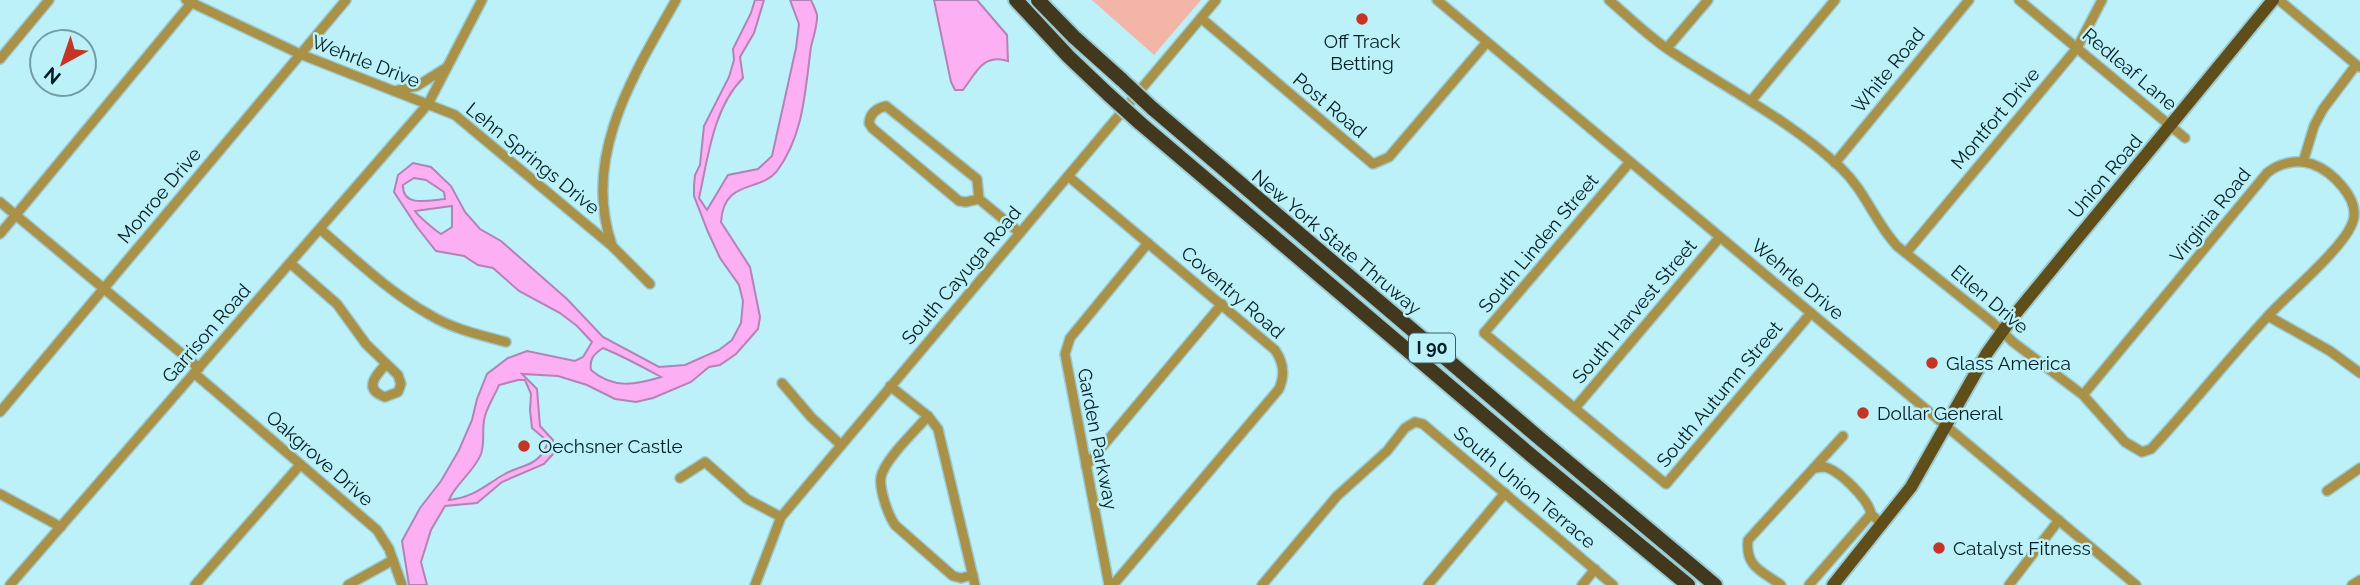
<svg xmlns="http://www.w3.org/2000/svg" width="2360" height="585" font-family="Raleway,sans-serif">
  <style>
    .green { fill: #f4b5a9 }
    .water { fill: #fcaff3; stroke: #b184b5; stroke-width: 2; fill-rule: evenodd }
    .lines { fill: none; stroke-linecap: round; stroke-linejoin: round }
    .minor-casing { stroke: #9bcbd3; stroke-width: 12 }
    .major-casing { stroke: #9bcbd3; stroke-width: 16 }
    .highway-casing { stroke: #9bcbd3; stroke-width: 18 }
    .minor { stroke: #aa9148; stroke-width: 9 }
    .major { stroke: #604e1a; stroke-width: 12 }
    .highway { stroke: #42381e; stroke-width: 14 }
    .highway-bridge-casing { stroke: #9bcbd3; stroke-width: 18; stroke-linecap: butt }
    .highway-bridge { stroke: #42381e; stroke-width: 14 }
    .poi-dot { fill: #c33625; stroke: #bdf1fa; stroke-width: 2.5 }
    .labels { text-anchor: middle; stroke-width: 5; stroke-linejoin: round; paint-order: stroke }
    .shield { fill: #bdf1fa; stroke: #395d64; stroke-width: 2 }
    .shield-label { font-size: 18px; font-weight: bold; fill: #011e23 }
    .poi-label { font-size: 19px; fill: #011e23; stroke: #bdf1fa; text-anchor: start }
    .street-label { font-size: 19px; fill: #011e23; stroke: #bdf1fa }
  </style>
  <rect width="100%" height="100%" fill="#bdf1fa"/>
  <polygon class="green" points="1092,0 1201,0 1154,55"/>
  <g class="water">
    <path d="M755,0H764L754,33L740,57L743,78C713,108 708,158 699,198L707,210L728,175L758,169L772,156L796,48L799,24L790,0H811C813,5 816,10 817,15C818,24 813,38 811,47C805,90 804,135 777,171C760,193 724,178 721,222L750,267L760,317L758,329L736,354L720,365L709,367L691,382L653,398L636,402L615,399L587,385L558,376L522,374L537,389L540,426L553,440V454L544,464L502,482L477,503L445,506L431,530L421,562L427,585H409L402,541L420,508L441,481L459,450L472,420L477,399L487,374L508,358L527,351L575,361L583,357L592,342L577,326L560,313L519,291L493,268L478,265L464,256L436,251L417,227L394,192L398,175L413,163L431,167L451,186L465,212L480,229L501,241L567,299L603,337L659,367L685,365L719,350L732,340L741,323L743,301L739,285L720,258L708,232L694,196V186L695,175L700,165L704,126L729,77L734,60L733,49L751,13ZM414,178L426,180L444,192L445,199C430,200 402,208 403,185ZM452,206V227L441,234C436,231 418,216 415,211ZM603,348C622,356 643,367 661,377C635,385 613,389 591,370C589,359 594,354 603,348ZM518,380H525L531,394L530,410L532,428L545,439L547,445C537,468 521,464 503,475C483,487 474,497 449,500C456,483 474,472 481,454C485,443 482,431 484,421C485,409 495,396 499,385Z"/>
    <path d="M934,0H977L1007,35L1008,61C983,53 976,73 963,90H955L951,82Z"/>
  </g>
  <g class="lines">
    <defs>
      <g id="minor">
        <polyline points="186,0 300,54 455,115 612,246 650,284"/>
        <polyline points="1437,0 2136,585"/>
        <path d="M1609,0C1630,18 1651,39 1675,54C1731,91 1792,122 1841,168C1866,192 1874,221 1897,246L1992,322L2013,342L2083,395L2125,442L2142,452L2151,449C2191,406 2228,359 2268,316C2288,294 2346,246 2353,221C2360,199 2332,171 2312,164C2297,159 2279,163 2267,173L2083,395"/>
        <polyline points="2019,0 2185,138"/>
        <polyline points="2279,0 2359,67"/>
        <polyline points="1201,18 1373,164 1389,157 1487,42"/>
        <polyline points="1667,48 1708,0"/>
        <polyline points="0,59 49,0"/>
        <polyline points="394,91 417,86 444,69"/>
        <polyline points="1751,101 1835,0"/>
        <polyline points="1630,162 1484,333 1666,484 1811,313"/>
        <polyline points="2303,162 2314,126 2323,109 2356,65"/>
        <polyline points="1835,163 1969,0"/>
        <path d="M1068,176L1275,350C1284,363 1285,375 1279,389L1113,585"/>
        <path d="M979,199L966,202L959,201L872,128L869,123C870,113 877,108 886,106L977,179L979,199L1019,232"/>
        <polyline points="0,202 199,368"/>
        <path d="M320,229C355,259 389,292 430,315C453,329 480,335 506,342"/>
        <polyline points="0,234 193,1"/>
        <path d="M612,245C581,157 634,74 676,0"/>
        <polyline points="1906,253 2077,48 2102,0"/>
        <path d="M290,263L337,304L366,344L398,375L401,384L398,392L385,397C363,389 375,376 386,364"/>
        <polyline points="2268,316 2330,351 2360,373"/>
        <polyline points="194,373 377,530 389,549 402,585"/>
        <polyline points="782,383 811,417 841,445"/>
        <polyline points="890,386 928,416 938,429 975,585"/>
        <polyline points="1575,408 1720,237"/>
        <polyline points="0,412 346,0"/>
        <path d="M928,416C916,430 884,460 881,477C879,489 888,515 895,525L953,576L961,578L973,575"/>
        <polyline points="1086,466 1222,304"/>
        <path d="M1814,468C1816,468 1823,467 1825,467C1840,471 1869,500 1871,514L1883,525"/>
        <polyline points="680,478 705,462 747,499 781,517"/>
        <polyline points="2327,491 2360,468"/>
        <polyline points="0,494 61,527"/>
        <polyline points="10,585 428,104 482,0"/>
        <polyline points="195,585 300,465"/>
        <polyline points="348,585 393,560"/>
        <polyline points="755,585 781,517 1216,0"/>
        <polyline points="1109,585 1065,354 1070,338 1148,243"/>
        <polyline points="1262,585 1337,496 1387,451 1405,428 1415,422 1423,424 1613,585"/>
        <polyline points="1428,585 1505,493"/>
        <polyline points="1582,585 1595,569"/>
        <path d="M1781,585C1762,571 1745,567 1748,540L1843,436"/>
        <polyline points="1809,585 1871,514"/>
        <polyline points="2009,585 2059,520"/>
        <polyline points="2352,585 2360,580"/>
      </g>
      <polyline id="major" points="1833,585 1911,487 1987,353 2012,318 2273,0"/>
      <g id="highway">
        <polyline points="1016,0 1068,56 1109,95"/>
        <polyline points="1038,0 1074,37 1122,80"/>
        <polyline points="1152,108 1538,437 1715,585"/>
        <polyline points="1140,123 1526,451 1688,585"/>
      </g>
    </defs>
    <use href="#minor" class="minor-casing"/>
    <use href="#major" class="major-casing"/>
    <use href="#highway" class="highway-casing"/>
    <use href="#minor" class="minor"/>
    <use href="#major" class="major"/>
    <use href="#highway" class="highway"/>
    <defs>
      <g id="highway-bridge">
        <polyline points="1122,80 1152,108"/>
        <polyline points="1109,95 1140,123"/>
      </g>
    </defs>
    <use href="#highway-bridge" class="highway-bridge-casing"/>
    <use href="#highway-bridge" class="highway-bridge"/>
  </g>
  <g class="poi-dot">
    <circle cx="1362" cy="19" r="7"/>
    <circle cx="1932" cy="363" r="7"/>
    <circle cx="1863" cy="413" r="7"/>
    <circle cx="524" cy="446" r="7"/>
    <circle cx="1939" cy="548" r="7"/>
  </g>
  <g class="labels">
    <rect class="shield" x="1409" y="333.5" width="46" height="29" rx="5"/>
    <g class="shield-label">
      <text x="1432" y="354">I 90</text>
    </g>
    <g class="poi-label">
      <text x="1362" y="48" text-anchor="middle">Off Track<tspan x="1362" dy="22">Betting</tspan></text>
      <text x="1946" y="370">Glass America</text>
      <text x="1877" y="420">Dollar General</text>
      <text x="538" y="453">Oechsner Castle</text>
      <text x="1953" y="555">Catalyst Fitness</text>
    </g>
    <g class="street-label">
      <text transform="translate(366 61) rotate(21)" y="7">Wehrle Drive</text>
      <text transform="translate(2130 69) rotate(40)" y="7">Redleaf Lane</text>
      <text transform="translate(1888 70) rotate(-51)" y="7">White Road</text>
      <text transform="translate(1330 105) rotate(40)" y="7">Post Road</text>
      <text transform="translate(1995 118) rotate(-50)" y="7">Montfort Drive</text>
      <text transform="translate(533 158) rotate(39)" y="7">Lehn Springs Drive</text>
      <text transform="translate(2105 176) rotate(-50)" y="7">Union Road</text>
      <text transform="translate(159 195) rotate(-50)" y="7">Monroe Drive</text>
      <text transform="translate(2210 215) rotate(-51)" y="7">Virginia Road</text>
      <text transform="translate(1337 242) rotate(40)" y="7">New York State Thruway</text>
      <text transform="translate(1538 243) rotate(-50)" y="7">South Linden Street</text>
      <text transform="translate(961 275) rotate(-50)" y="7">South Cayuga Road</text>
      <text transform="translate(1798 279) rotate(40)" y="7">Wehrle Drive</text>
      <text transform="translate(1233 292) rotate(41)" y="7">Coventry Road</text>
      <text transform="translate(1990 299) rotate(40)" y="7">Ellen Drive</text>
      <text transform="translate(1634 311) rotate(-50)" y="7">South Harvest Street</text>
      <text transform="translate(206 333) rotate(-49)" y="7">Garrison Road</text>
      <text transform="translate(1719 394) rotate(-50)" y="7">South Autumn Street</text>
      <text transform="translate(1098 439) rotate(79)" y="7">Garden Parkway</text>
      <text transform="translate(320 458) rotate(41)" y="7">Oakgrove Drive</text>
      <text transform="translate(1525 487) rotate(40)" y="7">South Union Terrace</text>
    </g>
  </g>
  <g transform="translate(63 63) rotate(220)"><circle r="33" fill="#bdf1fa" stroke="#729da4" stroke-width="2"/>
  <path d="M0-5L12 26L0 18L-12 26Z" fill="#c33625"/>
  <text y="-10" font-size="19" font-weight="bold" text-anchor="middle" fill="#011e23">N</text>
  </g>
</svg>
